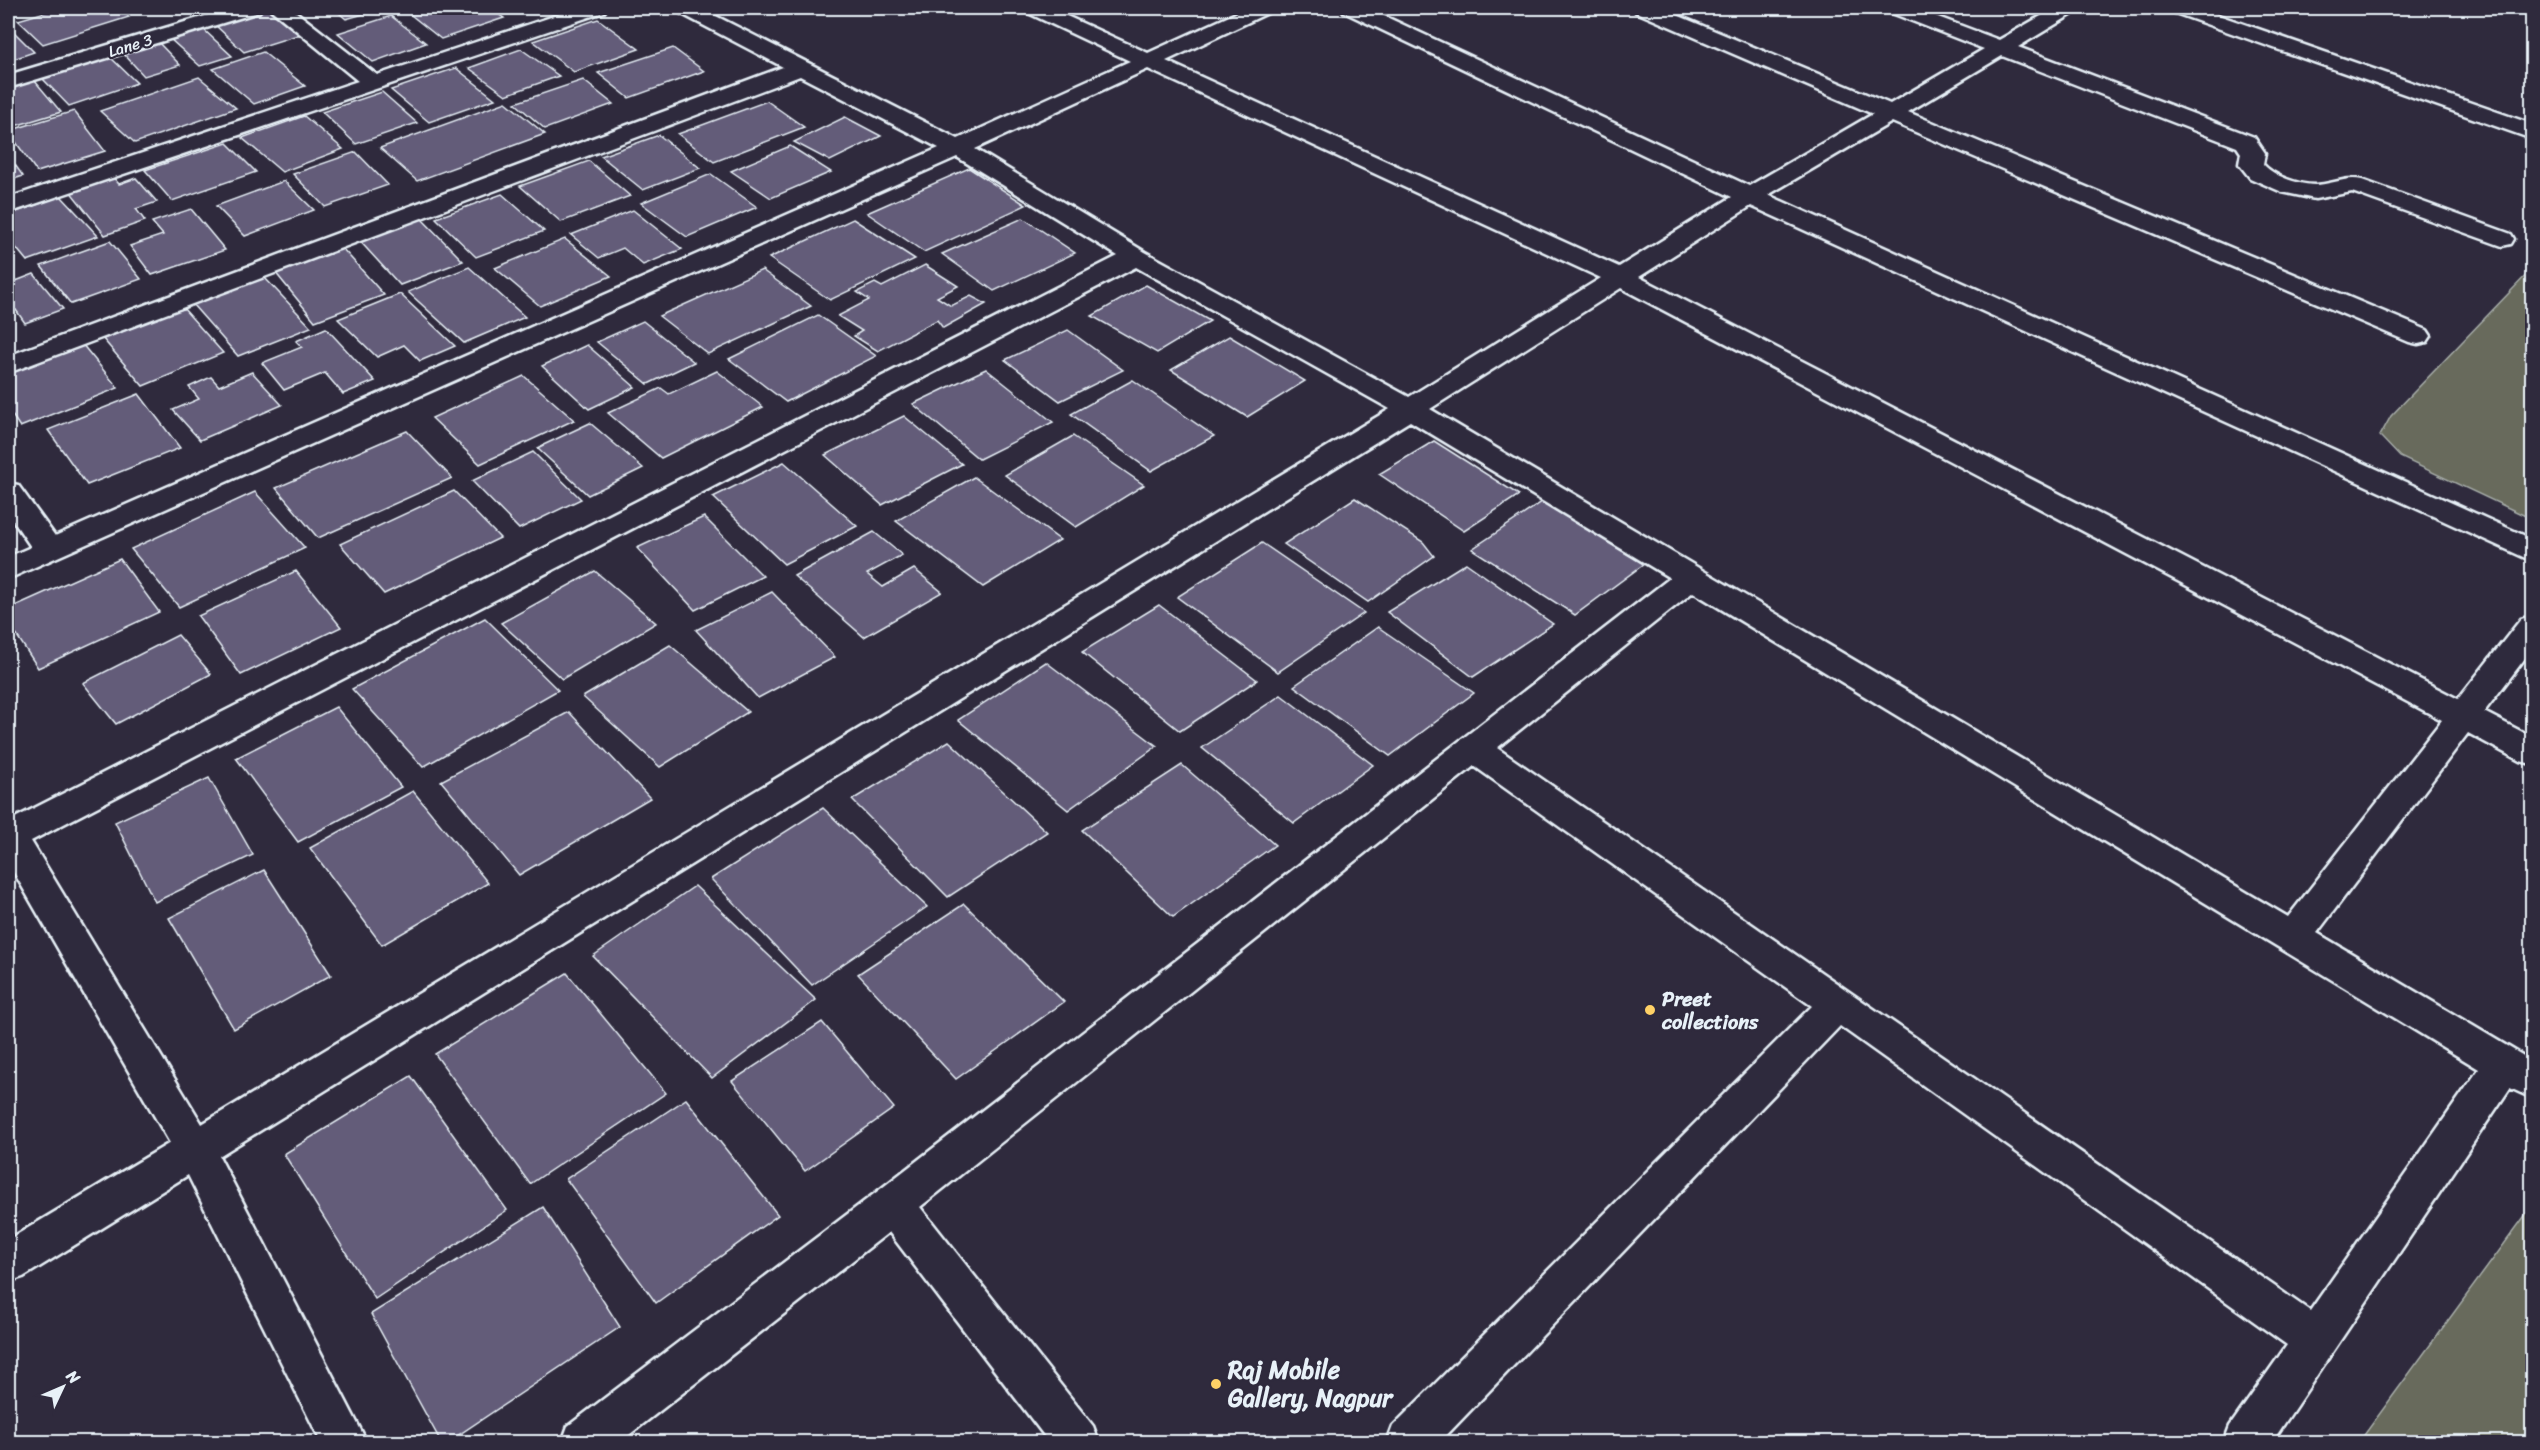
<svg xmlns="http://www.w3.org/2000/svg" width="2540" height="1450" font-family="Sriracha,sans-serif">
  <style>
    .green { fill: #676a5c; stroke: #a8aeaa; stroke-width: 1.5 }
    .building { fill: #645c79; stroke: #e8f1f8; stroke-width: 1.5 }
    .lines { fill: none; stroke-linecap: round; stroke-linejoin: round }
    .minor-casing { stroke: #e8f1f8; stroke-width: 5 }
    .minor { fill: #2f2a3d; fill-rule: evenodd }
    .poi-dot { fill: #ffd166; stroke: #2f2a3d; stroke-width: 2 }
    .labels { text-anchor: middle; stroke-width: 4.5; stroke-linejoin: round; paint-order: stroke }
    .far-street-label { font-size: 16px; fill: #e8f1f8; stroke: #2f2a3d }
    .poi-label { font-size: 20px; font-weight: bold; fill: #e8f1f8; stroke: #2f2a3d; text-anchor: start }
    .near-poi-label { font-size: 24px; font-weight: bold; fill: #e8f1f8; stroke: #2f2a3d; text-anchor: start }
  </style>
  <rect width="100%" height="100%" fill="#2f2a3d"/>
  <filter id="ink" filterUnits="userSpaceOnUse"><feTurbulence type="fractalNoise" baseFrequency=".0167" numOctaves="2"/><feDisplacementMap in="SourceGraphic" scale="12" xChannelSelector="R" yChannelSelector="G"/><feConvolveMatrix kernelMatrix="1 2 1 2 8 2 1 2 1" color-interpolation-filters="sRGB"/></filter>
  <g filter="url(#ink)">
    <g class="green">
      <polygon points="2532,269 2532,519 2400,457 2380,436 2391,416"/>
      <polygon points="2532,1206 2532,1442 2359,1442"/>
    </g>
    <g class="building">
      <polygon points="59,8 118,8 129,17 43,44 18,20"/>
      <polygon points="263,8 270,8 301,34 244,52 213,23"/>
      <polygon points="333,8 385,8 346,19"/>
      <polygon points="416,8 489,8 504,18 441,39 406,11"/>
      <polygon points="391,16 426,43 373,62 338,33"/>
      <polygon points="598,19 639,49 574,72 533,41"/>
      <polygon points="8,26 34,52 8,61"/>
      <polygon points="202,28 232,56 200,66 169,38"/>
      <polygon points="158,42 180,65 144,76 123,53"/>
      <polygon points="673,48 704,71 629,98 598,73"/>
      <polygon points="521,49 559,76 506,95 469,68"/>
      <polygon points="263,52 305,86 254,104 213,69"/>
      <polygon points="109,56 137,83 69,106 42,78"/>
      <polygon points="456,68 495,99 429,122 391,90"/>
      <polygon points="199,77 236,108 135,143 100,111"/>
      <polygon points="34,80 61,112 8,128 8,88"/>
      <polygon points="583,80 613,104 545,129 515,103"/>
      <polygon points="382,92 417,123 356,144 322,112"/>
      <polygon points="767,101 804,127 714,162 678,134"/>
      <polygon points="506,102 545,134 417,181 380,148"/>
      <polygon points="74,111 105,151 37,172 8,131"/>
      <polygon points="304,116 343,149 282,172 242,138"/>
      <polygon points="845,117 881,136 830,161 794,142"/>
      <polygon points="659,135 700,168 643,190 601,156"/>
      <polygon points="227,143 256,172 172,201 145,170"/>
      <polygon points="790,146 831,172 771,198 731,171"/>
      <polygon points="356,152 388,185 325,207 293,174"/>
      <polygon points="8,155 23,176 8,181"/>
      <polygon points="589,161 630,196 561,222 520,186"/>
      <polygon points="969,168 1026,205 924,252 867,213"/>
      <polygon points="711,174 757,207 687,237 641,203"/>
      <polygon points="112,176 119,184 136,178 157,202 136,209 145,221 105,235 69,190"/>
      <polygon points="284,181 314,210 245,236 216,206"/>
      <polygon points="502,194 544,231 476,257 436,218"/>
      <polygon points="61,196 98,236 27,261 8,238 8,215"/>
      <polygon points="191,209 225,250 152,275 130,246 163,235 152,222"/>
      <polygon points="633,210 682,249 643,265 623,248 599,258 571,235"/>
      <polygon points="419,216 463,261 400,285 357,238"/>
      <polygon points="1023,218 1075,253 994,291 942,254"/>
      <polygon points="853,219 915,259 830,300 769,258"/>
      <polygon points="565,239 611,276 540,306 495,268"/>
      <polygon points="110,241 141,279 71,304 41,266"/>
      <polygon points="342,248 384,295 315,321 275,272"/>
      <polygon points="925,265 958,286 937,297 951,306 971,296 986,304 943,328 937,320 878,351 854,336 862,331 838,316 869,300 857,292 875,283 882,287"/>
      <polygon points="469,267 525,317 464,343 408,292"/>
      <polygon points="762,270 811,306 708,354 659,316"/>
      <polygon points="34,274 63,309 25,323 16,310 8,313 8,284"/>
      <polygon points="264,277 311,327 238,356 193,305"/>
      <polygon points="1146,285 1210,321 1157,353 1092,316"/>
      <polygon points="400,294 455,346 420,361 404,345 377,357 338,319"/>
      <polygon points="183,308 223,353 143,386 103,339"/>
      <polygon points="818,315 876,356 786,402 729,359"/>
      <polygon points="643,321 694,362 648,384 597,342"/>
      <polygon points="326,328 375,381 343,394 325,373 284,390 262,363 302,347 296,341"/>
      <polygon points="1068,330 1123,370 1060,401 1005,360"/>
      <polygon points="1229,336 1305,381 1247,417 1171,370"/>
      <polygon points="82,344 118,388 20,427 8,409 8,372"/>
      <polygon points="587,345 635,387 589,409 542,366"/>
      <polygon points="986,369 1053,422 979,459 913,404"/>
      <polygon points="717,371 763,407 661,458 608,413 661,388 669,394"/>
      <polygon points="252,372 282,405 200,440 173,410 199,399 189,387 211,377 219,386"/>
      <polygon points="524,376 574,420 480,464 432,418"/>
      <polygon points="1133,380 1214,436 1151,471 1071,414"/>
      <polygon points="139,394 180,448 87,485 48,430"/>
      <polygon points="904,416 962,464 882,505 825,455"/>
      <polygon points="590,423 643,468 588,495 537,448"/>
      <polygon points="407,431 452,478 318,538 276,488"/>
      <polygon points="1073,436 1144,485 1076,527 1005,475"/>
      <polygon points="1434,441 1519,495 1464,531 1379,474"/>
      <polygon points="533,452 581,499 519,529 472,481"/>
      <polygon points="784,462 857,526 784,564 713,497"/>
      <polygon points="974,477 1060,540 983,587 896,521"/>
      <polygon points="454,491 500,538 384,594 340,544"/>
      <polygon points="255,492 305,548 179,607 131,549"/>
      <polygon points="1355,498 1423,542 1434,556 1368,602 1284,544"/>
      <polygon points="1542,502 1644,564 1575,615 1472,549"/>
      <polygon points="704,517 763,576 695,610 637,548"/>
      <polygon points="874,532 902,555 867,574 883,587 914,569 942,592 864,637 794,576"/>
      <polygon points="1262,543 1364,613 1278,672 1177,597"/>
      <polygon points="120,559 159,612 38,668 8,622 8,609"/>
      <polygon points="1466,563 1553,624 1473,677 1387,612"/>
      <polygon points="296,571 341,627 241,675 198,616"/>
      <polygon points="595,571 656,623 562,679 501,623"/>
      <polygon points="772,592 835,657 758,698 696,630"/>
      <polygon points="1159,605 1257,680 1180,731 1082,652"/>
      <polygon points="485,618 558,690 423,767 352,689"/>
      <polygon points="1378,627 1474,693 1390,756 1294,686"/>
      <polygon points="178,635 211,674 116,724 83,683"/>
      <polygon points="670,645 748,712 660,767 583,697"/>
      <polygon points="1046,662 1157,746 1068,810 958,720"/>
      <polygon points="1281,695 1373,765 1294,823 1202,748"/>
      <polygon points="336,707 401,787 298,842 236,758"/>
      <polygon points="569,712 650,798 519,875 441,781"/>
      <polygon points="949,741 1047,832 948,897 852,800"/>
      <polygon points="1182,765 1275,845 1173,917 1082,830"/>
      <polygon points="209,778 253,855 155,902 115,822"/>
      <polygon points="413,791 488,883 382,945 310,848"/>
      <polygon points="823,808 927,907 812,985 711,879"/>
      <polygon points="264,870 331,975 234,1029 169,918"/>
      <polygon points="695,886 816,1000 712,1078 593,956"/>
      <polygon points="964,904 1064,1002 956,1079 858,974"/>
      <polygon points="567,973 666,1093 530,1184 435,1054"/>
      <polygon points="822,1022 894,1108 805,1171 732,1081"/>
      <polygon points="411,1076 507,1210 375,1299 284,1154"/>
      <polygon points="686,1099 778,1215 656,1303 566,1179"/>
      <polygon points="543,1207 620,1327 448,1442 441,1442 371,1314"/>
    </g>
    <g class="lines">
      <defs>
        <g id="minor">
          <polygon points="232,8 262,8 259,12 8,88 8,75"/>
          <polygon points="269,8 291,8 377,75 578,8 607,8 604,12 8,213 8,198 358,81"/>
          <path d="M675,8H700L958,139L1130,61L1026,12L1023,8H1049L1148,53L1247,8H1273L1270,12L1166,61L1619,267L1732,197L1344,12L1341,8H1367L1749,186L1873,114L1636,12L1633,8H1660L1890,104L1984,49L1889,12L1886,8H1914L1999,40L2055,8H2079L2076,12L2018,47L2254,137L2265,153L2263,164C2273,176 2299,185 2315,185C2331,185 2346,176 2362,180L2511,234L2514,239L2511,244L2502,246L2352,192L2315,199L2282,192L2250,178L2239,164L2241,153L2237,147L2002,56L1908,112L2427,330L2431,336L2427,342L2418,344L2409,342L1892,122L1768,195L2532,539V561L1751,206L1639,277L2458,699L2521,619L2532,616V649L2484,712L2532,737V764L2520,761L2468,733L2317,933L2532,1061V1098L2510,1088L2272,1442H2224L2230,1426L2287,1345L1840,1026L1440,1442H1387L1393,1426L1812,1006L1474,766L920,1207L1093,1426L1099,1442H1049L889,1232L620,1442H562L568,1426L878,1191L1670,578L1410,421L219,1156L367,1442H321L188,1175L23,1277L8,1282V1240L170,1143L8,862V819L11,820L1118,256L957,157L8,579V557L31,547L8,513V483L18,485L55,536L939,148L800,76L8,373V356L783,67L678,12ZM1148,69L1601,278L1409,397L1145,252L975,149ZM1136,267L1390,409L202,1124L31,841ZM1621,288L2442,720L2288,917L1430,409ZM1693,592L2479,1069L2310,1311L1497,748Z"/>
          <polygon points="2169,8 2198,8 2532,124 2532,139 2172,12"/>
        </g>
      </defs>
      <use href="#minor" class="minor-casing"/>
      <use href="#minor" class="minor"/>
    </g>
  </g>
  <g class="poi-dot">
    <circle cx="1650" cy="1010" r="6"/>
    <circle cx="1216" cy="1384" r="6"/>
  </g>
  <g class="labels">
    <g class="far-street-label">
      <text transform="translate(130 45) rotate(-17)" y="6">Lane 3</text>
    </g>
    <g class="poi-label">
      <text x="1662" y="1006">Preet<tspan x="1662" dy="23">collections</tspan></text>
    </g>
    <g class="near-poi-label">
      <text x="1228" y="1378">Raj Mobile<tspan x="1228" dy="28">Gallery, Nagpur</tspan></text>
    </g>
  </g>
  <rect width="2540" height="1450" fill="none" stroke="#2f2a3d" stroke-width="30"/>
  <rect x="15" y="15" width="2510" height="1420" fill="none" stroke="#e8f1f8" stroke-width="2" filter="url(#ink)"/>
  <g transform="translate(63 1387) rotate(46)" stroke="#2f2a3d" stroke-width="4.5" paint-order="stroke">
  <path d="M0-4.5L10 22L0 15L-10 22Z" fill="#e8f1f8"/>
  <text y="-9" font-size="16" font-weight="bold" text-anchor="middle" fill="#e8f1f8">N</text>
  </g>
</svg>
